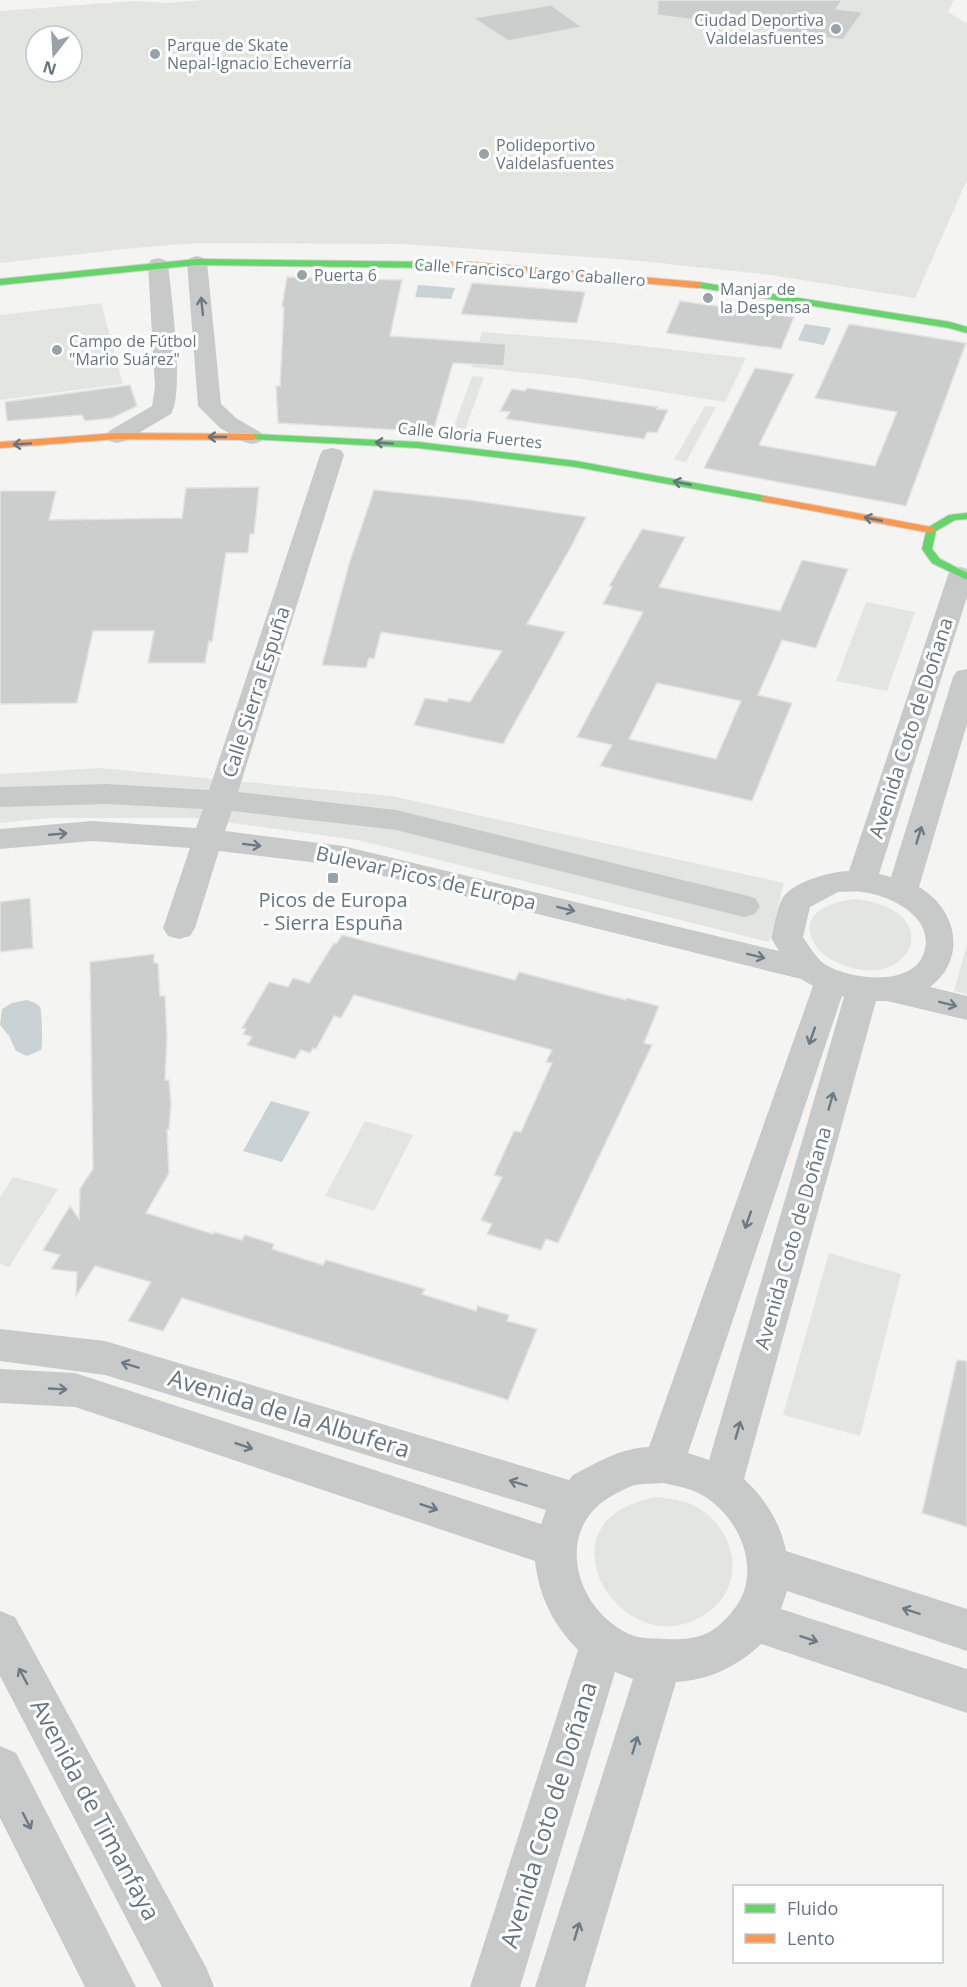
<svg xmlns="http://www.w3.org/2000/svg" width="967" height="1987" font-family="'Open Sans',sans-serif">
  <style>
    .green { fill: #e3e6e0; fill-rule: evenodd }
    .water { fill: #c9d2d4 }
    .building { fill: #cccece; stroke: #e3e3e2; stroke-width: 1.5; fill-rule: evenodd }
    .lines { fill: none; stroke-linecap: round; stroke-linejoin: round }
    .fast-casing { stroke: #d1d2d2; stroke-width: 2 }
    .slow-casing { stroke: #d1d2d2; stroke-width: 2 }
    .street { fill: #c8caca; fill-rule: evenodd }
    .fast { fill: #63d668; fill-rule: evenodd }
    .slow { fill: #ff974d; fill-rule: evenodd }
    .oneway { stroke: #6b7a85 }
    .oneway2 { stroke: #667681 }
    .poi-dot { fill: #98a2a9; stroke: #fff; stroke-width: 2 }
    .labels { text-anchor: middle; stroke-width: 6; stroke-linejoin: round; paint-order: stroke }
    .far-poi-label { font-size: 16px; fill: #667681; stroke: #fff; text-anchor: start }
    .far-street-label { font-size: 16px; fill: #667681; stroke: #fff }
    .street-label { font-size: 20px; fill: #667681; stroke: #fff }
    .poi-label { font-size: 20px; fill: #667681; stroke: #fff }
    .near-street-label { font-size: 24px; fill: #667681; stroke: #fff }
  </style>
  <rect width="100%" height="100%" fill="#f4f4f3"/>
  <g class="green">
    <path d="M205,0H954L948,12L967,23V180L915,298L770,275L630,260L402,244L198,243L135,248L0,263V11L134,1L166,3ZM36,36H72V72H36Z"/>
    <polygon points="101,303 123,384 0,400 0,315"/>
    <polygon points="482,332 599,341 746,358 725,402 576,378 471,367"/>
    <polygon points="472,376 484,377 465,430 453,429"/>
    <polygon points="705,406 716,407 686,462 674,460"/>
    <polygon points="866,602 915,612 887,691 836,681"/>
    <polygon points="101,768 392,796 784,883 769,942 358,840 194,818 49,818 0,823 0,774"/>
    <path d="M855,899C951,910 910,994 841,964C831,960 822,955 816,946C796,914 829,902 855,899Z"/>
    <polygon points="967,944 967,994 954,991"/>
    <polygon points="365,1121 413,1135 374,1211 325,1196"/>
    <polygon points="13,1177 58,1189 9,1267 0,1264 0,1197"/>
    <polygon points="829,1253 901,1274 860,1436 783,1415"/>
    <path d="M657,1497C672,1499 687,1500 700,1509C735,1531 746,1581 712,1609C630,1678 525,1520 657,1497Z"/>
  </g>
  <g class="water">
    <polygon points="418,285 419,285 455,288 451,299 415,297"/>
    <polygon points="805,324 831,328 824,345 798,340"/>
    <path d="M27,1000C32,1002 37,1003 40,1007C42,1011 43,1046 41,1050L27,1056L16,1051L9,1036L0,1025L2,1009L12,1003Z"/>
    <polygon points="271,1101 310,1112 282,1162 243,1151"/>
  </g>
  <g class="building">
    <polygon points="658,0 842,0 836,9 863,12 843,40 657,15"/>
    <polygon points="551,5 582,27 508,41 473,18"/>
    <polygon points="287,277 402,280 390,336 506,344 504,366 453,363 433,432 278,423 276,386 280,386 284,307 282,307"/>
    <polygon points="472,283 585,292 577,323 461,314"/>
    <polygon points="680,301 794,317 781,349 666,333"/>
    <polygon points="849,324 966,343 906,506 704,468 755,368 794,374 759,445 875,466 897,412 815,398"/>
    <polygon points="130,385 137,406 112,418 85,421 82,415 7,421 5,402"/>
    <polygon points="527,388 658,407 657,409 668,410 657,433 647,432 644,439 506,419 510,412 500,411 512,389 525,391"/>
    <polygon points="259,487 254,534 250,534 248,553 226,553 212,642 209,641 205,663 148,663 154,631 93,631 77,703 0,704 0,491 56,491 49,520 182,518 186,488"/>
    <polygon points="374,490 469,500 586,517 572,545 527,624 565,632 503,744 414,725 425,698 447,702 449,698 470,702 502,651 381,632 374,659 369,658 366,668 322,665 349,564"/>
    <path d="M642,529L685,537L659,587L780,611L802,560L848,569L816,648L782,640L758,695L792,703L752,801L600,766L612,745L577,737L643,612L603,604L612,587L609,586ZM657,683L741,701L716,759L629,739Z"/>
    <polygon points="30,898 33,948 0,952 0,902"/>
    <polygon points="342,935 515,980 519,972 626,1000 627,998 659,1006 644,1043 652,1045 558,1243 546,1239 541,1250 487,1234 492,1224 481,1220 502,1177 494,1175 514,1131 521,1132 552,1063 546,1062 552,1050 354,995 341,1018 334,1016 316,1049 313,1048 310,1053 301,1050 295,1059 247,1045 252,1037 243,1034 246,1029 242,1028 269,982 288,987 293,978 309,983 334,943 336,944"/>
    <polygon points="154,954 154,963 158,963 160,996 165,996 167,1037 165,1080 169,1080 171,1104 169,1129 167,1130 169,1173 146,1213 213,1234 214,1232 242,1240 245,1235 274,1244 272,1249 323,1265 326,1260 425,1289 422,1294 476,1311 478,1306 509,1315 507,1321 537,1329 508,1400 182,1298 163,1331 128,1321 151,1282 95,1266 76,1296 77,1272 51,1269 60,1255 43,1250 70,1206 79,1219 80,1189 93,1169 90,962"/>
    <polygon points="957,1360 967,1361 967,1527 922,1513"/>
  </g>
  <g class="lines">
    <defs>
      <g id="fast">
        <polygon points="197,259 438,262 442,265 438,268 197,265 0,285 0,279"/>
        <polygon points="698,282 950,322 967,327 967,333 949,328 695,287 695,283"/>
        <polygon points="253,434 418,442 576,461 765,496 770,499 765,502 576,467 418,448 250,439 250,435"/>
        <polygon points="967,513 967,519 955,520 936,531 932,549 940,559 967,573 967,580 932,563 922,549 927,528 949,515"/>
      </g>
      <g id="slow">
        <polygon points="438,262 469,262 698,282 702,285 698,288 469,268 435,267 435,263"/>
        <polygon points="117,433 253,434 258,437 253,440 117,439 0,448 0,442"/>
        <polygon points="765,496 931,527 936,530 931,533 761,501 761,497"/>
      </g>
    </defs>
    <use href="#fast" class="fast-casing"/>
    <use href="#slow" class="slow-casing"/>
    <g class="street">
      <polygon points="197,256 204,258 207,262 221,404 236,418 260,432 264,437 260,442 252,444 244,442 220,428 198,406 187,262 190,258"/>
      <path d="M158,258L165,260L168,264C171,292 185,394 171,414L125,441L117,443L109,441L105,436L109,431L152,406L155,387L148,264L151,260Z"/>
      <path d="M332,448L341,450L344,455L238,792L396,810L744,895L755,898L760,906L755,914L744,917L396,830L232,811L225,831L343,846L779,951L771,938C774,926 776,912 781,901C788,883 831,871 849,871L948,575L952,569L961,567L967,569V597L879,874L891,877L953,677L957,671L967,669V724L919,887C958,910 967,959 930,987L967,996V1020L887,1001H876L744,1479C765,1498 781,1524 786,1551L967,1609V1651L787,1591L781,1609L967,1669V1713L761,1644C737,1667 709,1680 676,1682L585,1987H535L633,1679L615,1672L520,1987H470L578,1650C553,1624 539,1597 535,1561L75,1407L0,1403V1369L75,1373L541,1524L546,1510L105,1375L0,1361V1329L105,1341L569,1480L573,1475C598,1462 621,1448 649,1447L813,986L801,979L343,866L219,851L195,928L190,936L179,939L168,936L163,928L190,848L92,841L0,849V829L92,821L196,828L203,809L107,804L0,807V787L107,784L209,790L320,455L323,450ZM838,892C846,892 854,891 862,892C890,895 938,918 923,955C910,988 846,979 823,963C815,956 809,946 803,937L810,907ZM842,996L844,997L709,1460L688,1453ZM663,1483C676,1486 690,1488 702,1495C736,1514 760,1563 740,1600C734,1611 726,1619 717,1627C703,1639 682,1640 665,1639C655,1638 643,1639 634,1636C574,1612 551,1527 615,1494C622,1491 629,1486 636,1485C645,1483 654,1484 663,1483Z"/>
      <polygon points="0,1611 15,1617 207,1969 214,1987 162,1987 0,1676"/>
      <polygon points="0,1746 16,1753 136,1987 85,1987 0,1818"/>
    </g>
    <use href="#fast" class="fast"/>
    <use href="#slow" class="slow"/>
  </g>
  <defs><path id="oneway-shaft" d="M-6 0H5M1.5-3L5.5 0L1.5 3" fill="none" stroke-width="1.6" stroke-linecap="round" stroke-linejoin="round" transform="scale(1.5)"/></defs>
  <g class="oneway">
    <use href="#oneway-shaft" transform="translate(202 306) rotate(-96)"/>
    <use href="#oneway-shaft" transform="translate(58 834) rotate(-5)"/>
    <use href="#oneway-shaft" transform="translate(919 835) rotate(-73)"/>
    <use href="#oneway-shaft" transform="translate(252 845) rotate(7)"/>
    <use href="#oneway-shaft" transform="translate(566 909) rotate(14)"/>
    <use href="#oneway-shaft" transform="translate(756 956) rotate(14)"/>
    <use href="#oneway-shaft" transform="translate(948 1004) rotate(14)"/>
    <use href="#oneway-shaft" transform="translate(812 1036) rotate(109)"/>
    <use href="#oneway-shaft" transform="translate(831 1101) rotate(-74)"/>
    <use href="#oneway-shaft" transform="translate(748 1220) rotate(109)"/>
    <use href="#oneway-shaft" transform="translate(130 1365) rotate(-163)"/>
    <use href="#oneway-shaft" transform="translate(58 1389) rotate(3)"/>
    <use href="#oneway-shaft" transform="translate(738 1430) rotate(-74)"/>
    <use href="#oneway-shaft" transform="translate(244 1446) rotate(18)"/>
    <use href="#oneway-shaft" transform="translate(518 1483) rotate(-163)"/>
    <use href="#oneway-shaft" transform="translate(429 1507) rotate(18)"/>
    <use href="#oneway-shaft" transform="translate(911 1611) rotate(-162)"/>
    <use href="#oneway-shaft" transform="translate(809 1639) rotate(18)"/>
    <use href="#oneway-shaft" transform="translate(23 1676) rotate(-118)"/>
    <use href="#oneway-shaft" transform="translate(635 1745) rotate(-73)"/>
    <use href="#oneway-shaft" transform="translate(27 1821) rotate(63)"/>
    <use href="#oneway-shaft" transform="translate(577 1931) rotate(-73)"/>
  </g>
  <g class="oneway2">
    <use href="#oneway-shaft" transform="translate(217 437) rotate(-180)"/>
    <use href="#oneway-shaft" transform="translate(384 443) rotate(-176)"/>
    <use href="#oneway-shaft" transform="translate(22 444) rotate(176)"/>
    <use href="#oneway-shaft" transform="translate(682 483) rotate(-169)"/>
    <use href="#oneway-shaft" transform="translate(873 519) rotate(-169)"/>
  </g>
  <g class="poi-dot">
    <circle cx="836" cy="29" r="6"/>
    <circle cx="155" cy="54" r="6"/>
    <circle cx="484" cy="154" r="6"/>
    <circle cx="302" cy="275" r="6"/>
    <circle cx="708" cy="298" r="6"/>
    <circle cx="57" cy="350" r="6"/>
    <rect x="327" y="872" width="12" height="12" rx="3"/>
  </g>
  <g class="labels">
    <g class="far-poi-label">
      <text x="824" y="26" text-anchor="end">Ciudad Deportiva<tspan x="824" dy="18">Valdelasfuentes</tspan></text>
      <text x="167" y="51">Parque de Skate<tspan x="167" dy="18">Nepal-Ignacio Echeverría</tspan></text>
      <text x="496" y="151">Polideportivo<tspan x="496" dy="18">Valdelasfuentes</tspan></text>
      <text x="314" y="281">Puerta 6</text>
      <text x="720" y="295">Manjar de<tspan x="720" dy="18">la Despensa</tspan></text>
      <text x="69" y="347">Campo de Fútbol<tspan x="69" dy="18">"Mario Suárez"</tspan></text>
    </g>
    <g class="far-street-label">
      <text transform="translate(530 272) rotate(4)" y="6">Calle Francisco Largo Caballero</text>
      <text transform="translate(470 435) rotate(6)" y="6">Calle Gloria Fuertes</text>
    </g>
    <g class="street-label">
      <text transform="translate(256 692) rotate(-72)" y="7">Calle Sierra Espuña</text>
      <text transform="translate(911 728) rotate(-72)" y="7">Avenida Coto de Doñana</text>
      <text transform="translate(426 878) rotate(13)" y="7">Bulevar Picos de Europa</text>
      <text transform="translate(793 1238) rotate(-74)" y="7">Avenida Coto de Doñana</text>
    </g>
    <g class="poi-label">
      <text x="333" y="907">Picos de Europa<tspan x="333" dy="23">- Sierra Espuña</tspan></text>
    </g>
    <g class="near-street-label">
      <text transform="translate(289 1414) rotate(17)" y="8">Avenida de la Albufera</text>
      <text transform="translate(95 1810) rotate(62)" y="8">Avenida de Timanfaya</text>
      <text transform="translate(549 1815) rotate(-73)" y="8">Avenida Coto de Doñana</text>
    </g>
  </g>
  <rect x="733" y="1885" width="210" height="78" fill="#ffffff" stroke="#c2c8cd" stroke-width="1.5"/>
  <rect x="745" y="1904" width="30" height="9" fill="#63d668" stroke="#c2c8cd" stroke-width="1.5"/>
  <text x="787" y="1915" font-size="18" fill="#667681">Fluido</text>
  <rect x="745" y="1934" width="30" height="9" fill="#ff974d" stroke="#c2c8cd" stroke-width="1.5"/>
  <text x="787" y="1945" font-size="18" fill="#667681">Lento</text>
  <g transform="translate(54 54) rotate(197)"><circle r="28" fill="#ffffff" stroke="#c2c8cd" stroke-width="1.5"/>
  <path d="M0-4.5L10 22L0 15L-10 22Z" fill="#98a2a9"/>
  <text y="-9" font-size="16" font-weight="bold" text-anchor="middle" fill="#667681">N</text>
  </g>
</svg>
